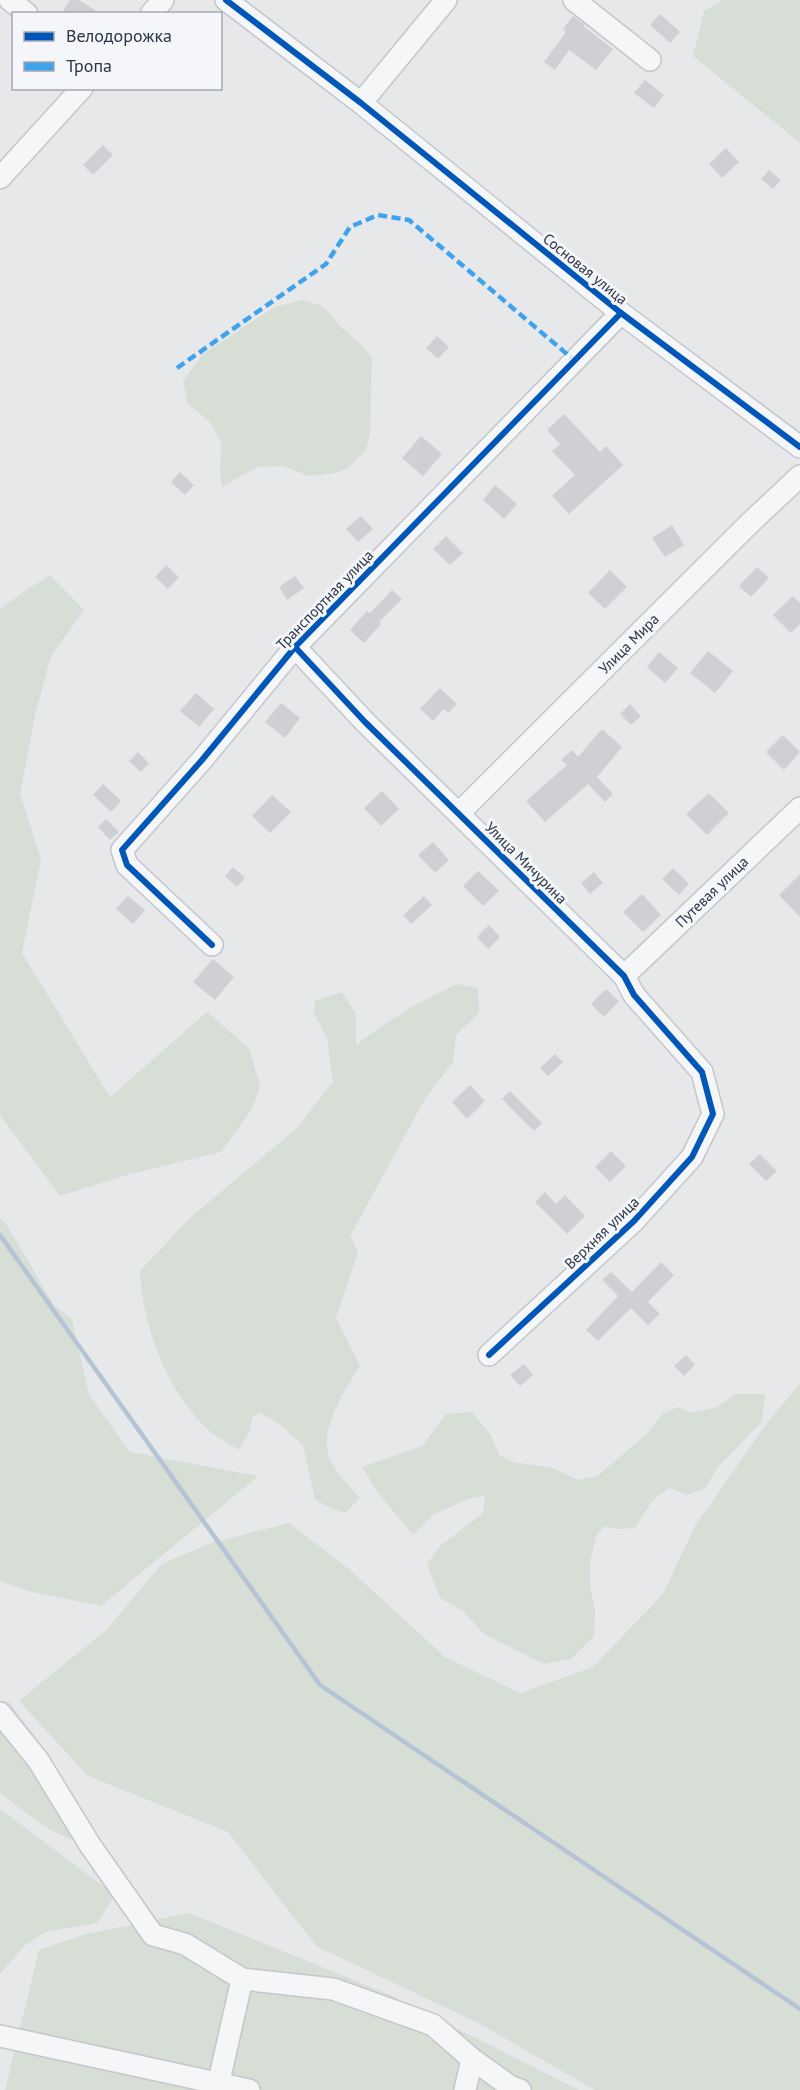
<svg xmlns="http://www.w3.org/2000/svg" width="800" height="2090" font-family="'PT Sans',sans-serif">
  <style>
    .green { fill: #d6ded6 }
    .lines { fill: none; stroke-linecap: round; stroke-linejoin: round }
    .stream { stroke: #b4c4d5; stroke-width: 4.5 }
    .building { fill: #ced0d3 }
    .minor-casing { stroke: #c4c6c8; stroke-width: 24 }
    .minor { stroke: #f5f6f7; stroke-width: 21 }
    .quiet { stroke: #3ea3ec; stroke-width: 4.5; stroke-dasharray: 9 4.5; stroke-linecap: butt }
    .cycleway-casing { stroke: #f4f6f9; stroke-width: 10 }
    .cycleway { stroke: #0057b8; stroke-width: 6 }
    .labels { text-anchor: middle; stroke-width: 6; stroke-linejoin: round; paint-order: stroke }
    .street-label { font-size: 15px; fill: #2b3445; stroke: #f4f6f9 }
  </style>
  <rect width="100%" height="100%" fill="#e6e8ea"/>
  <g class="green">
    <polygon points="723,0 800,0 800,143 693,56 704,11"/>
    <polygon points="302,300 323,306 341,327 361,344 372,358 370,432 366,451 350,466 337,473 309,476 283,466 257,467 222,487 220,473 221,442 210,422 188,404 183,381 202,355 247,325 275,307"/>
    <polygon points="50,575 84,610 51,656 36,711 20,794 41,859 22,953 110,1097 207,1012 249,1048 260,1086 252,1109 221,1152 130,1174 60,1196 0,1115 0,609 22,593"/>
    <path d="M457,984L478,988L479,1013L456,1035L453,1062L425,1099L350,1236L358,1252L336,1318L360,1366C345,1390 316,1433 331,1461C338,1475 350,1487 360,1498L345,1513L330,1508L315,1499L303,1445L279,1424L261,1413L253,1416L249,1432L239,1450C228,1443 214,1436 205,1427C165,1387 143,1326 140,1271L191,1217L296,1129L333,1082L327,1039L314,1013L315,1001L342,992L356,1014V1045C388,1020 420,1001 457,984Z"/>
    <polygon points="0,1218 6,1224 54,1305 72,1320 89,1395 130,1452 258,1476 101,1606 28,1591 0,1581"/>
    <polygon points="800,1384 800,2090 595,2090 478,2023 316,1946 228,1832 88,1776 19,1701 106,1630 162,1564 208,1544 289,1523 349,1569 445,1657 520,1693 593,1667 663,1594 695,1526 769,1420"/>
    <polygon points="736,1394 765,1394 762,1422 718,1467 705,1488 687,1495 669,1488 652,1501 635,1528 618,1529 604,1526 596,1536 590,1562 590,1585 595,1611 594,1636 571,1659 544,1664 484,1634 463,1611 440,1598 427,1564 440,1546 483,1513 485,1496 468,1499 433,1515 413,1535 379,1494 362,1467 422,1446 446,1414 472,1412 491,1435 499,1455 514,1462 553,1468 578,1480 597,1476 646,1435 662,1414 678,1407 691,1413 717,1407"/>
    <path d="M0,1701L9,1702L36,1738L76,1806L86,1818L88,1833L70,1839C43,1828 22,1811 0,1792Z"/>
    <polygon points="0,1809 115,1895 97,1923 45,1932 24,1946 0,1974"/>
    <polygon points="189,1913 388,1994 579,2090 5,2090 39,1950 87,1934"/>
  </g>
  <g class="lines">
    <polyline class="stream" points="0,1235 320,1685 800,2009"/>
  </g>
  <g class="building">
    <polygon points="70,0 79,0 101,14 61,14"/>
    <polygon points="660,14 680,32 670,43 650,25"/>
    <polygon points="573,16 585,25 583,26 613,49 596,70 569,50 555,70 544,62 566,32 563,29"/>
    <polygon points="645,80 664,95 654,108 634,93"/>
    <polygon points="103,145 113,155 93,175 83,165"/>
    <polygon points="726,148 739,162 722,178 709,164"/>
    <polygon points="769,170 781,180 773,189 761,179"/>
    <polygon points="437,336 449,347 438,359 426,348"/>
    <polygon points="564,414 600,452 606,446 623,465 569,514 552,496 575,475 552,451 560,444 547,430"/>
    <polygon points="421,436 442,454 423,476 402,458"/>
    <polygon points="180,472 194,485 185,495 171,482"/>
    <polygon points="495,485 517,504 504,519 483,500"/>
    <polygon points="361,516 373,529 358,542 346,529"/>
    <polygon points="672,525 684,545 665,557 652,538"/>
    <polygon points="446,536 463,553 450,565 433,549"/>
    <polygon points="166,565 179,577 168,589 155,577"/>
    <polygon points="757,567 769,578 751,597 739,586"/>
    <polygon points="610,570 627,587 605,609 588,593"/>
    <polygon points="295,576 304,588 287,600 279,587"/>
    <polygon points="392,590 402,599 379,622 381,624 364,643 350,630 367,611 370,613"/>
    <polygon points="793,596 800,603 800,624 791,633 773,615"/>
    <polygon points="708,651 733,671 715,693 690,673"/>
    <polygon points="659,652 678,668 665,683 647,667"/>
    <polygon points="440,688 457,704 448,713 444,709 433,721 420,709"/>
    <polygon points="196,693 214,709 199,727 180,711"/>
    <polygon points="281,703 300,718 285,738 265,722"/>
    <polygon points="630,704 641,716 631,725 620,714"/>
    <polygon points="602,729 622,747 597,777 613,794 605,802 588,784 545,822 526,801 567,765 561,760 572,750 578,757"/>
    <polygon points="783,735 800,752 784,770 766,752"/>
    <polygon points="138,752 149,763 141,772 129,761"/>
    <polygon points="103,784 121,801 111,812 93,795"/>
    <polygon points="382,791 399,809 381,826 364,808"/>
    <polygon points="709,793 729,813 707,835 686,814"/>
    <polygon points="272,795 291,812 270,833 252,816"/>
    <polygon points="106,819 119,832 110,840 98,827"/>
    <polygon points="433,842 449,860 435,873 418,855"/>
    <polygon points="233,867 245,878 237,887 225,876"/>
    <polygon points="673,868 689,884 679,895 662,879"/>
    <polygon points="478,871 499,891 483,906 463,886"/>
    <polygon points="594,872 603,883 590,894 581,883"/>
    <polygon points="800,874 800,917 779,895"/>
    <polygon points="642,894 661,915 643,932 623,912"/>
    <polygon points="128,896 145,910 133,924 116,909"/>
    <polygon points="424,896 432,905 411,924 403,915"/>
    <polygon points="489,925 500,937 488,949 477,937"/>
    <polygon points="213,959 234,977 215,1000 193,982"/>
    <polygon points="606,989 619,1001 604,1017 591,1004"/>
    <polygon points="555,1054 563,1062 548,1076 540,1068"/>
    <polygon points="470,1085 485,1101 467,1119 452,1102"/>
    <polygon points="510,1091 542,1123 534,1131 502,1099"/>
    <polygon points="611,1151 626,1166 610,1182 595,1167"/>
    <polygon points="760,1154 777,1171 766,1181 749,1164"/>
    <polygon points="545,1192 556,1204 565,1195 585,1216 567,1234 535,1202"/>
    <polygon points="661,1262 674,1275 648,1302 660,1314 648,1325 631,1308 598,1341 586,1330 618,1296 602,1280 611,1272 632,1292"/>
    <polygon points="686,1355 695,1365 684,1376 674,1366"/>
    <polygon points="524,1364 533,1375 520,1386 510,1375"/>
  </g>
  <g class="lines">
    <defs>
      <g id="minor">
        <polyline points="10,0 27,14"/>
        <polyline points="226,0 361,103 621,313 800,447"/>
        <polyline points="574,0 650,60"/>
        <polyline points="151,14 163,0"/>
        <polyline points="361,103 446,0"/>
        <polyline points="0,178 82,88"/>
        <polyline points="295,647 365,722 624,976 634,995 702,1072 713,1114 692,1157 634,1221 489,1355"/>
        <polyline points="459,813 752,521 800,476"/>
        <polyline points="212,945 127,865 122,850 202,760 295,647 621,313"/>
        <polyline points="624,976 800,808"/>
        <polyline points="0,1713 38,1760 90,1845 153,1935 185,1944 242,1979 333,1989 433,2025 472,2059 511,2087 520,2090"/>
        <polyline points="0,2036 249,2090"/>
        <polyline points="217,2090 242,1979"/>
        <polyline points="465,2090 472,2059"/>
      </g>
    </defs>
    <use href="#minor" class="minor-casing"/>
    <use href="#minor" class="minor"/>
    <polyline class="quiet" points="177,368 326,264 350,227 378,215 409,220 574,360"/>
    <defs>
      <g id="cycleway">
        <polyline points="226,0 361,103 621,313 800,447"/>
        <polyline points="295,647 365,722 624,976 634,995 702,1072 713,1114 692,1157 634,1221 489,1355"/>
        <polyline points="212,945 127,865 122,850 202,760 295,647 621,313"/>
      </g>
    </defs>
    <use href="#cycleway" class="cycleway-casing"/>
    <use href="#cycleway" class="cycleway"/>
  </g>
  <g class="labels">
    <g class="street-label">
      <text transform="translate(585 269) rotate(39)" y="5">Сосновая улица</text>
      <text transform="translate(325 600) rotate(-46)" y="5">Транспортная улица</text>
      <text transform="translate(629 644) rotate(-45)" y="5">Улица Мира</text>
      <text transform="translate(526 863) rotate(45)" y="5">Улица Мичурина</text>
      <text transform="translate(712 892) rotate(-44)" y="5">Путевая улица</text>
      <text transform="translate(602 1233) rotate(-44)" y="5">Верхняя улица</text>
    </g>
  </g>
  <rect x="12" y="12" width="210" height="78" fill="#f4f6f9" stroke="#a4a8b1" stroke-width="1.5"/>
  <rect x="24" y="32" width="30" height="9" fill="#0057b8" stroke="#a4a8b1" stroke-width="1.5"/>
  <text x="66" y="42" font-size="18" fill="#2b3445">Велодорожка</text>
  <rect x="24" y="62" width="30" height="9" fill="#3ea3ec" stroke="#a4a8b1" stroke-width="1.5"/>
  <text x="66" y="72" font-size="18" fill="#2b3445">Тропа</text>
</svg>
